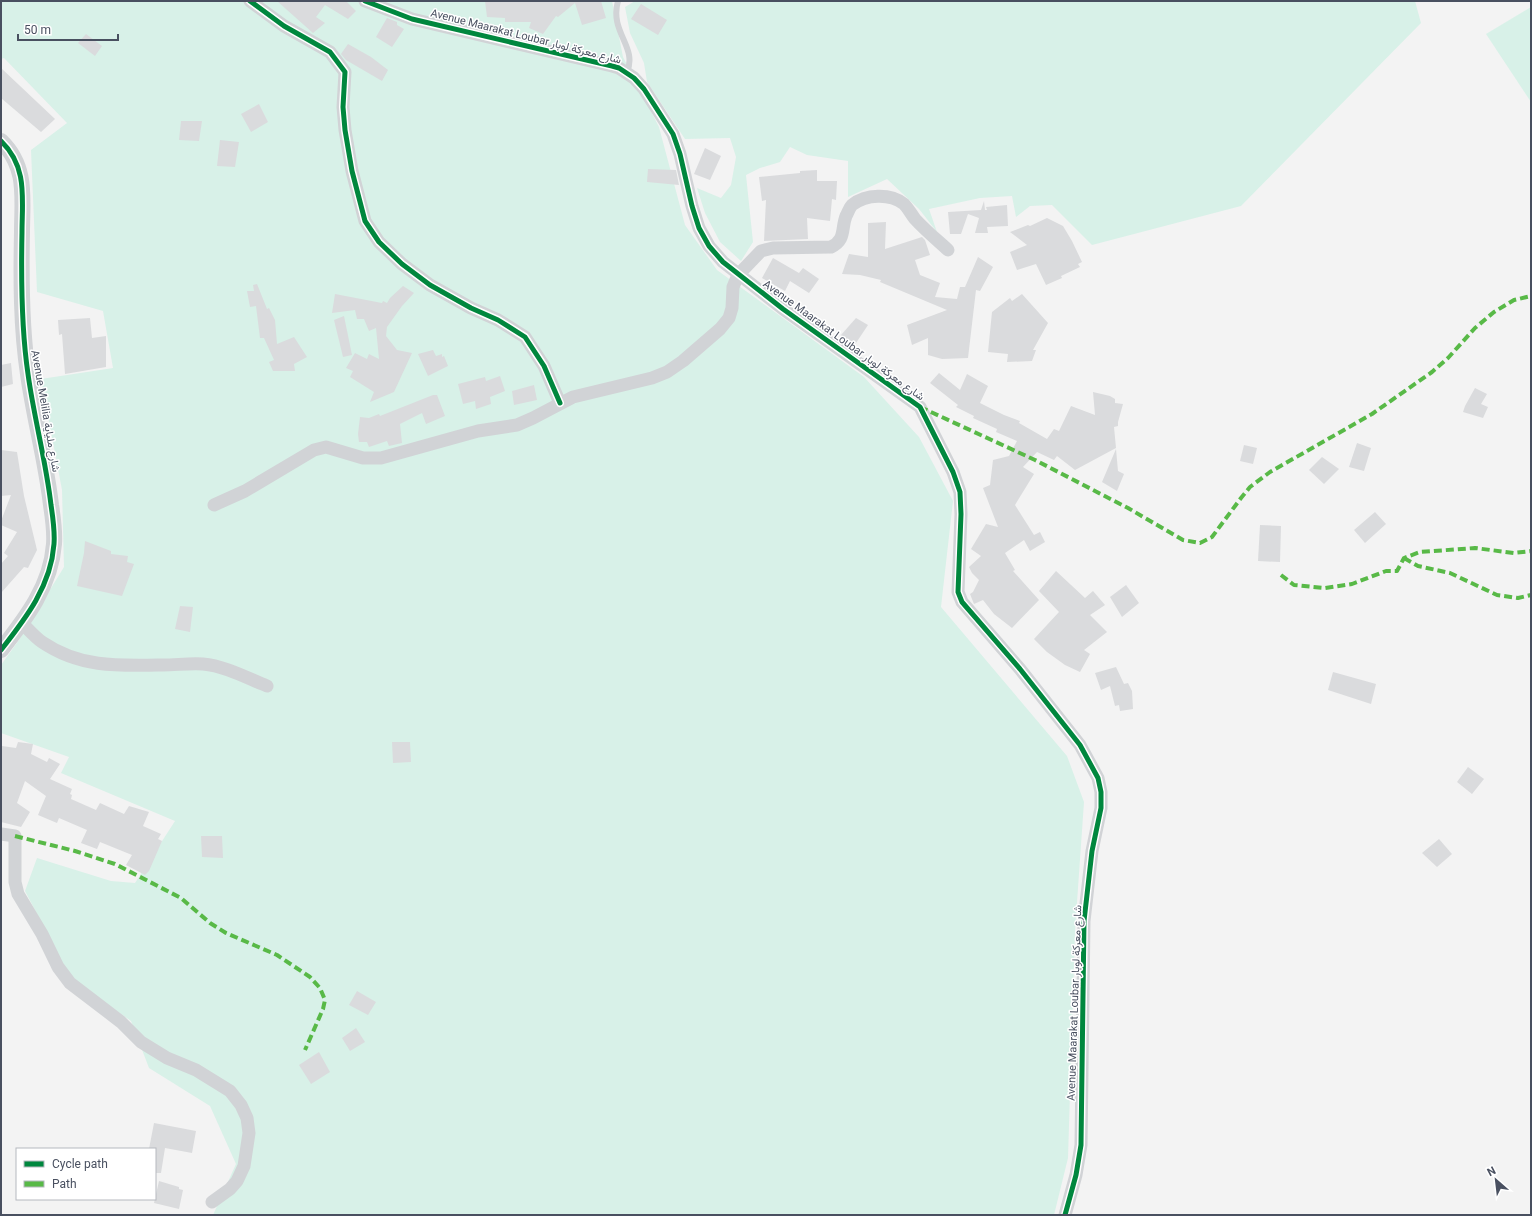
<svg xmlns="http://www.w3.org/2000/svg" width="1532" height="1216" font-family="Roboto,Vazirmatn,sans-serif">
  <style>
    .green { fill: #d8f1e8 }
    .building { fill: #dadbdd }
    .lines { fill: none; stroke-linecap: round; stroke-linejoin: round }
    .service { stroke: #d1d3d6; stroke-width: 6 }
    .minor { stroke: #d1d3d6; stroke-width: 13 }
    .tertiary { stroke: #d1d3d6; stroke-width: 16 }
    .quiet { stroke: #58b947; stroke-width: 4; stroke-dasharray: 8 4; stroke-linecap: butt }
    .cycleway-casing { stroke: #fff; stroke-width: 8 }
    .cycleway { stroke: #00873e; stroke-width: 5 }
    .labels { text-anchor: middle; stroke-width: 3; stroke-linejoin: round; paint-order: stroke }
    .street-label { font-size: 11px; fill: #495060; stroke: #fff }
  </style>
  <rect width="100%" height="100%" fill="#f3f3f3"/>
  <g class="green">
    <polygon points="1,1 612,1 623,57 659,127 685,225 717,270 864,377 919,437 953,501 941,607 1067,756 1084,802 1075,931 1068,1158 1054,1215 213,1215 236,1164 210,1106 149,1068 131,1021 71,979 25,891 37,858 111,881 135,883 175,821 61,773 69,757 1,733 1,665 19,640 64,567 62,490 41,379 113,368 103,311 37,292 31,150 67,123 4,58 1,59"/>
    <polygon points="635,1 1415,1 1421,23 1241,206 1092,245 1052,205 1030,206 1016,217 1012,196 980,198 929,209 937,232 919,209 887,179 848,197 848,161 807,155 790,147 780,162 760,168 746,175 753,242 741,261 720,242 705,213 697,188 721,198 731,185 736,157 730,138 685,139 647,82 644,63 630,33 625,7"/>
    <polygon points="1531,7 1531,102 1486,34"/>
  </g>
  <g class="building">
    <polygon points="277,1 346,1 356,11 348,19 325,5 316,17 325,23 313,33"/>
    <polygon points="485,1 601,1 606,18 582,25 575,3 558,17 556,16 543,34 529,28 531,22 505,22 505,18 487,17"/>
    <polygon points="641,4 667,20 658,35 631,19"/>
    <polygon points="387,18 397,22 397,25 404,29 392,47 376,37"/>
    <polygon points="86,34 102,46 95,56 78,43"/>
    <polygon points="348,44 371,57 388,70 382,81 346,60 341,54"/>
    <polygon points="1,68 55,119 41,132 1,98"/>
    <polygon points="259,104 268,122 251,132 241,114"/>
    <polygon points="181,121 202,121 199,141 179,140"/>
    <polygon points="220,140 239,142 235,167 217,166"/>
    <polygon points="705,148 721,156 710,180 694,174"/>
    <polygon points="648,169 676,170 679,185 647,182"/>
    <polygon points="817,170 817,181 837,181 836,200 832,199 830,221 807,218 808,239 764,241 766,200 762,201 759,177 800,173 800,171"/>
    <polygon points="984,201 985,210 987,210 986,207 1007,205 1008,226 987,227 988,233 975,233 979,218 968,214 961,234 950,234 948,212 981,210"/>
    <polygon points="1047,218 1063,226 1072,241 1082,262 1078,264 1080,267 1061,276 1062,278 1046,285 1036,264 1017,270 1010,252 1027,245 1010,232 1028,225 1030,226"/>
    <polygon points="886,222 885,249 922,237 925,240 930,255 915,260 920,275 940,283 935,297 957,299 960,287 965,287 978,257 993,267 980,291 976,290 968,358 942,359 928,355 928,338 912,345 907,325 947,310 880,282 881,280 860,275 842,274 849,254 868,257 868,223"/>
    <polygon points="773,258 799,273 803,268 819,279 809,293 790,281 785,291 762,278"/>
    <polygon points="257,284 267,309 269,308 275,320 277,344 294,337 307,357 294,364 295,371 273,371 269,362 274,360 264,338 260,338 256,306 250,307 247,291 254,291 253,285"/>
    <polygon points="403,286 414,293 402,306 387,327 386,336 397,350 412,353 394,392 370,402 374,392 350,377 353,371 346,368 355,353 367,359 369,354 379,359 376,328 369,331 364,319 357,319 355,310 332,313 335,294 382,303 383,301 387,303 390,298"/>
    <polygon points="1022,294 1048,323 1033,350 1036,350 1032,361 1007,362 1008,354 988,352 992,312 1010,298 1012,301"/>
    <polygon points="344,316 352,355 343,357 334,320"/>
    <polygon points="90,318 92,338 106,336 106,367 65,374 62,334 59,335 58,320"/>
    <polygon points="856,318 868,325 854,346 841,335"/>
    <polygon points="433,350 436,356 442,354 442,357 444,356 448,366 428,376 418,354"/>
    <polygon points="11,363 13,384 1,387 1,365"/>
    <polygon points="939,373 960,390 967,374 988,386 980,403 1004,415 1020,421 1019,423 1047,439 1054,429 1059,431 1071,406 1095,415 1093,392 1110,396 1115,399 1115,403 1123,404 1118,422 1118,426 1114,427 1116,448 1075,470 1057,456 1054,460 1037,452 1023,467 1034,474 1015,505 1034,535 1040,532 1045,542 1030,551 1024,540 1005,553 1015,570 1013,571 1039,600 1012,628 994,614 983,600 974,604 970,594 973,592 979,580 972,573 969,567 981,556 971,549 986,524 998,527 983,488 990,485 993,460 1009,456 1017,441 996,432 997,429 973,418 974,416 956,407 958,405 930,383"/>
    <polygon points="500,376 505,391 490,397 491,404 476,409 475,401 463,404 458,384 485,377 486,381"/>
    <polygon points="534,385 537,400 514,405 512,391"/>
    <polygon points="1475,388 1487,394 1481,404 1488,407 1483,418 1463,412 1465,406"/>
    <polygon points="433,395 437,395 445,416 426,424 422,413 400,424 402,443 389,446 387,441 369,447 367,442 359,442 358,434 360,417 369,418 379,414 380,416"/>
    <polygon points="1357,443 1371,448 1364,471 1349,467"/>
    <polygon points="1244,445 1257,448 1253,464 1240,461"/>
    <polygon points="1116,449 1118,471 1124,474 1117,491 1102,482"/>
    <polygon points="1,450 17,452 24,496 37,550 28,568 24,567 1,593 1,564 8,556 4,553 17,532 1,525 1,521 11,495 1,496"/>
    <polygon points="1322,457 1339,469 1324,484 1309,470"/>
    <polygon points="1375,512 1386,524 1365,543 1354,530"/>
    <polygon points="1260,525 1281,526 1280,562 1258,561"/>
    <polygon points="85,541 111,551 111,554 128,556 127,562 134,564 122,596 77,586 84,553"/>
    <polygon points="1056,571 1085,598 1093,591 1105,605 1090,615 1107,632 1084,650 1090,654 1080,672 1065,665 1047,652 1034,639 1059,612 1039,591"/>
    <polygon points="1126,585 1139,603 1122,617 1110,597"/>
    <polygon points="180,606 193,607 190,632 175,629"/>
    <polygon points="1116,667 1124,684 1128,683 1132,691 1133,709 1120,711 1119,705 1115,706 1110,686 1101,690 1095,673"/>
    <polygon points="1333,672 1376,684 1371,704 1328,690"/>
    <polygon points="18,742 33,744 31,754 47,762 49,758 60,764 50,779 72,789 70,794 72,795 71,799 96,810 100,803 124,814 129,806 149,812 143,826 161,834 158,839 162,841 149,871 145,875 126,865 132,855 100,842 97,849 81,843 87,830 59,818 57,823 38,815 46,796 25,781 17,803 30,812 21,827 1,822 2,746 16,748"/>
    <polygon points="392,742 410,742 411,762 393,763"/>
    <polygon points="1468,767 1484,779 1472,794 1457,782"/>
    <polygon points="201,836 222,836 223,858 202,857"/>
    <polygon points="1439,839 1452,854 1437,867 1422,853"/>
    <polygon points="357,991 376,1002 368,1015 349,1005"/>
    <polygon points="356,1028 365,1042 350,1051 342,1038"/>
    <polygon points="319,1052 330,1072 311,1084 299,1065"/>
    <polygon points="154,1123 196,1131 192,1153 165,1148 161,1173 155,1173 155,1149 149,1149"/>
    <polygon points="159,1181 179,1187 179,1189 183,1190 179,1209 154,1203"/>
  </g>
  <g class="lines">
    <path class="service" d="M618,1C609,32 638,47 627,72"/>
    <g class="minor">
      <polyline points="250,1 284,26 330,52 345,72 343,107 345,130 352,171 365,221 379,242 402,264 430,285 471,308 498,320 525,337 544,366 560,403"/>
      <polyline points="365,1 412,19 612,66 619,68 634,78 644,89 673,134 680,154 692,206 699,228 709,246 723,262 783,309 920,407 953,472 960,492 961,514 958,592 962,602 1020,669 1080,745 1098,778 1101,792 1101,808 1092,851 1084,921 1081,1145 1076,1175 1065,1215"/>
      <path d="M214,505L245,491L314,450L326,447L363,458H381L478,431L517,425L533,418L573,397L652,378L667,372L683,361L720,329L729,318L732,308L733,287L738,275L761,251L773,248L831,247C846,240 841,229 846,216C848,213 849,208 852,205C866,194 890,193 904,204C908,208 911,214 915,219C925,230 937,240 948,250"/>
      <path d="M22,623C28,629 35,637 42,642C80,668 119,666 163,665C176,665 190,663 203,664C225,666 247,678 267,686"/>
      <polyline points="1,834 15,836 15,882 18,894 42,934 58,967 70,983 121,1022 141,1042 167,1058 196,1070 230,1091 241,1105 247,1118 249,1133 244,1166 237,1181 230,1189 212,1202"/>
    </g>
    <path class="tertiary" d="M1,141C28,167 22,199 22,232C21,279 21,327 28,374C34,418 46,461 51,505C53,518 55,531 54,544C51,586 26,618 1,650"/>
    <g class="quiet">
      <polyline points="920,407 1035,460 1128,508 1183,540 1200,543 1212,537 1241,498 1250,487 1270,472 1372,414 1432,372 1448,358 1475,328 1494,312 1514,300 1531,296"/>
      <polyline points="1404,558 1418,566 1450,573 1497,595 1518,598 1531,595"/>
      <polyline points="1281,575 1294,585 1325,588 1352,584 1386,571 1397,571 1404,558 1420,552 1475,548 1514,553 1531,551"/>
      <polyline points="15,836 75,851 115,864 181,898 210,923 226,933 277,955 310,977 320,988 325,1000 323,1009 305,1050"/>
    </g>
    <defs>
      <g id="cycleway">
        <polyline points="250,1 284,26 330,52 345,72 343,107 345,130 352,171 365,221 379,242 402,264 430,285 471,308 498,320 525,337 544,366 560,403"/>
        <polyline points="365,1 412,19 612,66 619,68 634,78 644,89 673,134 680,154 692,206 699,228 709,246 723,262 783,309 920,407 953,472 960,492 961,514 958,592 962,602 1020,669 1080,745 1098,778 1101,792 1101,808 1092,851 1084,921 1081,1145 1076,1175 1065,1215"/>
        <path d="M1,141C28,167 22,199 22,232C21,279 21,327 28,374C34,418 46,461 51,505C53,518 55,531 54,544C51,586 26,618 1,650"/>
      </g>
    </defs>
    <use href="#cycleway" class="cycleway-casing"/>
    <use href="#cycleway" class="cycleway"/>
  </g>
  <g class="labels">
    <g class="street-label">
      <text transform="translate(526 36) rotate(14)" y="4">Avenue Maarakat Loubar شارع معركة لوبار</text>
      <text transform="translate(844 340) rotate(36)" y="4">Avenue Maarakat Loubar شارع معركة لوبار</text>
      <text transform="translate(46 411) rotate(80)" y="4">Avenue Melilia شارع ملياية</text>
      <text transform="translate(1074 1003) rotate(-88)" y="4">Avenue Maarakat Loubar شارع معركة لوبار</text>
    </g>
  </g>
  <rect width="1532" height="1216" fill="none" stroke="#495060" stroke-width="4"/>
  <rect x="16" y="1148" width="140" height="52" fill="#ffffff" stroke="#b6b9bf"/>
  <rect x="24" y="1161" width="20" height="6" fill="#00873e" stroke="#b6b9bf"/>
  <text x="52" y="1168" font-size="12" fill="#495060">Cycle path</text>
  <rect x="24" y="1181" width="20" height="6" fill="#58b947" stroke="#b6b9bf"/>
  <text x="52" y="1188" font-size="12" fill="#495060">Path</text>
  <g transform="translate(1496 1180) rotate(332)" stroke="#ffffff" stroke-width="3" paint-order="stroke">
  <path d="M0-3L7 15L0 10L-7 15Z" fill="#495060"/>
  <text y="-6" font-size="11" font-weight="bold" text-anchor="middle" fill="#495060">N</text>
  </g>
  <path d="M18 34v6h100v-6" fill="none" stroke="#495060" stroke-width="2"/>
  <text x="24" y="34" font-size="12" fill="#495060" stroke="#ffffff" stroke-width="3" paint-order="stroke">50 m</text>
</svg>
